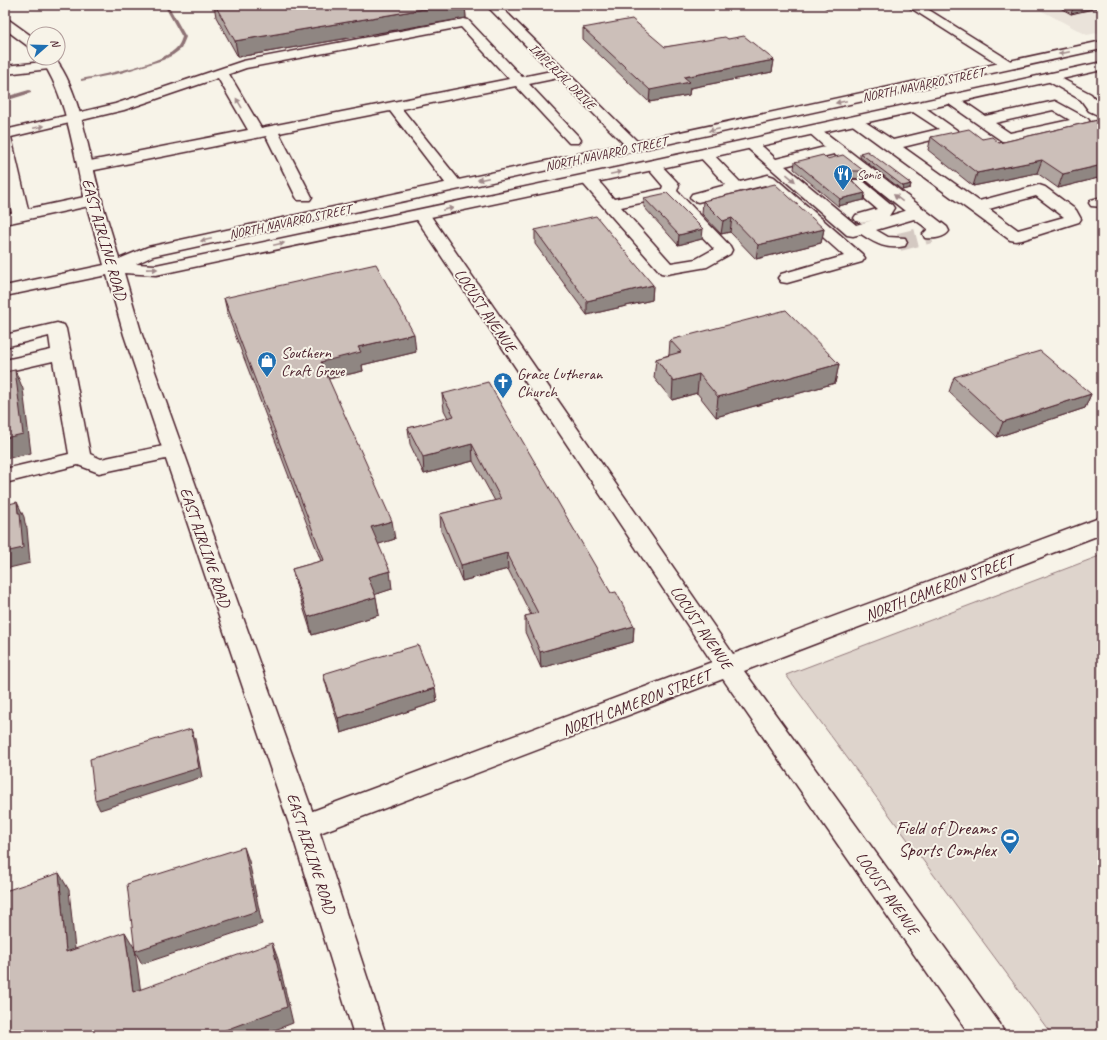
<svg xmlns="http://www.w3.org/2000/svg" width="1107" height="1040" font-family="Caveat,sans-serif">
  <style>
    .built { fill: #eae3da }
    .green { fill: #ded4cc; stroke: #947a7c }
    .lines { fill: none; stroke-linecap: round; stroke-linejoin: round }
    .stream { fill: #8e7275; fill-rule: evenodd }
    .minor-tunnel { stroke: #d4c9c2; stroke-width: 18; stroke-dasharray: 18 8; stroke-linecap: butt }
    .minor-casing { stroke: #4a1f2b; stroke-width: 3 }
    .major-casing { stroke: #4a1f2b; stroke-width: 3 }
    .minor { fill: #f7f3e8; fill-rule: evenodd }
    .major { fill: #f7f3e8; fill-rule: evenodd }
    .wall { fill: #afa49f; stroke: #4a1f2b }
    .shaded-wall { fill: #8f8682; stroke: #4a1f2b }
    .building { fill: #ccbfb9; stroke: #4a1f2b }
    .oneway { fill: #a0898a }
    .labels { text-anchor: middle; stroke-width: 4; stroke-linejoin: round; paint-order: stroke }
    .far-street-label { font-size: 13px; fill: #4a1f2b; stroke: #f7f3e8 }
    .far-poi-label { font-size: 13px; fill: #4a1f2b; stroke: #f7f3e8; text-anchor: start }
    .street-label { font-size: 16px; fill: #4a1f2b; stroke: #f7f3e8 }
    .poi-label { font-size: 16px; fill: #4a1f2b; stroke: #f7f3e8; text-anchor: start }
    .near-poi-label { font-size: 19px; fill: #4a1f2b; stroke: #f7f3e8; text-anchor: end }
  </style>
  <rect width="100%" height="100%" fill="#f7f3e8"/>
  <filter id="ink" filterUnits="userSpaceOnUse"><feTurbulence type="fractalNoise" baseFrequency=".025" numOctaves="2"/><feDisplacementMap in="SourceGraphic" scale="8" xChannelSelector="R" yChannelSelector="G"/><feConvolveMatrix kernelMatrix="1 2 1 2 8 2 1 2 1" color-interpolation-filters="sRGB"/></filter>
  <g filter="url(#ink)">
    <polygon class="built" points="1031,5 1102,5 1102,32 1087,35"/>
    <polygon class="green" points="1102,555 1102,1035 1052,1035 786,675"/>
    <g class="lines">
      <g class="stream">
        <path d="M164,5H168L186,37L181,49L173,55L163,60L121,73L81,81V79C104,74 165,64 178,46C180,43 181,40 182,37Z"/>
        <polygon points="29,90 31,91 31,93 5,101 5,97"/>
      </g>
      <polyline class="minor-tunnel" points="899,242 931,234"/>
      <defs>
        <g id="minor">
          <path d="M486,5H499L640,144L642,147L640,150H630L558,78L529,84L579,137L581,140L579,143H569L516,86L402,109L463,185L461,188H449L390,111L279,133L312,197L310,200H298L296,197L266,136L85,172L80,170L77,167L80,164L85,162L248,130L218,78L124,110L11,137L28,209L94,195L100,197L102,200L100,203L94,205L5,224V214L12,213L5,176V130L115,104L243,61L464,19L468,20L522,77L551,71ZM461,27L509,79L261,128L229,74L246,68Z"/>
          <polygon points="906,5 921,5 1017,65 1015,68 1005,68"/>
          <polygon points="53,61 58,62 60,65 58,68 5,74 5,66"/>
          <polygon points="1051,73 1091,94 1102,107 1102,117 1089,111 1081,100 1046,80 1044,77 1046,74"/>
          <path d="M951,95L956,96L985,116L1055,101L1088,119L1090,122L1088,125L1083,126L1007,142L1002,141L946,102L944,99L946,96ZM1053,110L1070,120L1010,133L995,123Z"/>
          <path d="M915,103L920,104L958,131L956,134L903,147L979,201L1039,185L1045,187L1076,210L1081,219L1079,222L1022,240L1016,241L1010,240L847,121L849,118H859L893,140L939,129L910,110L908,107L910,104ZM1036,196L1064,217L1018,230L989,209Z"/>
          <path d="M813,126L818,127L947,227L949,231C945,238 933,239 925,238L923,234L928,229L914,219L876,230L888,237L905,238L907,242L905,246C887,250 876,244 861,234L853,236L847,235L743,144L745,141C757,138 767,151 776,159L825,147L806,130L808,127ZM834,154L905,211L889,216L894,208L892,205L862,180H850L848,183L850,186L877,209L856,215L854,218L856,221L862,223L873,220L856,225L785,166Z"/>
          <polygon points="705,149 710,151 740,182 768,175 774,177 862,254 865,258 862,262 787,283 781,282 778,278 781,274 844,256 765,185 698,202 692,200 690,197 692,194 726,185 697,154 700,151"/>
          <path d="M653,160L658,162L677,182L679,185L677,191L730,246L732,250L730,254L707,267L667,274L661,273L579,179L581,176C596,172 605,190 614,199L662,189L663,186L645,165L648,162ZM665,198L714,249L696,259L671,263L621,207Z"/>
          <polygon points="1102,197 1102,207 1091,206 1089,203 1091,200"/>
          <polygon points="422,210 428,212 733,654 1102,517 1102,534 744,671 1000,1024 1005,1035 970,1035 723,679 304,839 294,836 290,827 294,818 712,662 414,215 416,212"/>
          <polygon points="57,323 64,325 66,329 90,454 101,459 173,444 180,446 183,451 180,456 99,473 78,465 5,483 5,469 69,454 53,361 5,372 5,360 51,350 49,336 5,347 5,335"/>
        </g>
        <g id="major">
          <polygon points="5,19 9,20 34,38 34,48 29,47 5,29"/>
          <path d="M1102,41V49L153,256L136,264L156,265L653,160L1102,62V70L653,170L156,275L124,273L142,335L318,827L386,1035H354L290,827L124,335L107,275L5,296V286L104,265C97,239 88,214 82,188C72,144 66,95 40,58H54C79,86 89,154 99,191C105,214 113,236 119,259L148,247Z"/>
        </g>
      </defs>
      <use href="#minor" class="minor-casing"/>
      <use href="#major" class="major-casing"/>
      <use href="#minor" class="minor"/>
      <use href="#major" class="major"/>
    </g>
    <g class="wall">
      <polygon points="214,5 465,5 466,18 238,57 216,17"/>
      <polygon points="821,5 846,5 826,8"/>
      <polygon points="1055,5 1102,5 1071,14"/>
      <polygon points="583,28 665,47 728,39 774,60 772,72 690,88 689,95 649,102 583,39"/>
      <polygon points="1102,119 1102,177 1058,188 1037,173 973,186 928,150 931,137 982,139 999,143"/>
      <polygon points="860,153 911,184 910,188 902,190 860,157"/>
      <polygon points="827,159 864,171 862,179 850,178 865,193 864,200 838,206 794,169 795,162"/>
      <polygon points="644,198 702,239 678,245 644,207"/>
      <polygon points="703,201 824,229 821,243 756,259 730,232 721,234 702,214"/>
      <polygon points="535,230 653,285 652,300 587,315 535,244"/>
      <polygon points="224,298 416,352 362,365 363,371 328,379 395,539 378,544 392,589 375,594 379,615 312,635 297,588 292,569 321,561 228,316"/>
      <polygon points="670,340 839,364 835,383 716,417 697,393 672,400 654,378 656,359 669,355"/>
      <polygon points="954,377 1091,394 1085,408 997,437 949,392"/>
      <polygon points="442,394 611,593 634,626 633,642 541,668 525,632 525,616 531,615 508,569 462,581 441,531 440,514 495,501 473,461 424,474 410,444 408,428 448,418 444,410"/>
      <polygon points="323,674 435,688 437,702 341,733 327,688"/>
    </g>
    <g class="shaded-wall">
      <polygon points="448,5 465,5 466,18 238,57 235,41"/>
      <polygon points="827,5 846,5 826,8"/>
      <polygon points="1074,5 1102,5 1102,7 1071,14"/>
      <polygon points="774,60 772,72 690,88 689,95 649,102 650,90 684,77"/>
      <polygon points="1042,160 1037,173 973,186 977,173"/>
      <polygon points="1102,165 1102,177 1058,188 1063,174"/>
      <polygon points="851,171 850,178 848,177"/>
      <polygon points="911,184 910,188 902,190 903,186"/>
      <polygon points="865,193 864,200 838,206 840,199"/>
      <polygon points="732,218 730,232 721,234 723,221"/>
      <polygon points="703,229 702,239 678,245 679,235"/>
      <polygon points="824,229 821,243 756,259 758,245"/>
      <polygon points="653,285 652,300 587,315 587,301"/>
      <polygon points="414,334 416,352 362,365 363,371 324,380 321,362 358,347"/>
      <polygon points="839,364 835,383 716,417 718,397"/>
      <polygon points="15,370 23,389 31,453 5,459 5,438"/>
      <polygon points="699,374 697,393 672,400 673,381"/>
      <polygon points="1091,394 1085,408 997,437 1003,422"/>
      <polygon points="472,444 473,461 424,474 423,457"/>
      <polygon points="17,502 24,517 25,523 27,528 30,563 5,569 5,552 18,513"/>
      <polygon points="392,521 395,539 373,546 371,527"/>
      <polygon points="507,553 508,569 462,581 461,565"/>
      <polygon points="390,571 392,589 371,596 368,577"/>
      <polygon points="376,597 379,615 312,635 308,617"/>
      <polygon points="634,626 633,642 541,668 540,652"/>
      <polygon points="435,688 437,702 341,733 338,718"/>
      <polygon points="191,729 195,739 202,777 100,810 95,800"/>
      <polygon points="244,847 249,861 262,924 142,964 135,951"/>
      <polygon points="59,873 69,890 77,969 66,952"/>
      <polygon points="125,932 135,949 143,1008 133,992"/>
      <polygon points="272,943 278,959 293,1023 262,1035 212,1035"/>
    </g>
    <g class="building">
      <polygon points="215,5 448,5 235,41"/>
      <polygon points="632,19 665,47 725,37 728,39 744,36 774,60 684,77 690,82 650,90 583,28"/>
      <polygon points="1102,119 1102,165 1063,174 1042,160 977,173 931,137 969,129 982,139 992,137 999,143"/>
      <polygon points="867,151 911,184 903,186 860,153"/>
      <polygon points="823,155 827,159 843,155 864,171 851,171 848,177 865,193 840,199 795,162"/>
      <polygon points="775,184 824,229 758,245 732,218 723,221 703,201"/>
      <polygon points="667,193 703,229 679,235 644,198"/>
      <polygon points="596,216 653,285 587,301 535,230"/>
      <polygon points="376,264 414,334 358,347 361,352 321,362 392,521 371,527 390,571 368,577 376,597 308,617 292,569 324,560 224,298"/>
      <polygon points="786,310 839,364 718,397 699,374 673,381 656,359 681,352 670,340"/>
      <polygon points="1040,351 1091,394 1003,422 954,377"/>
      <polygon points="15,370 23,434 5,438 5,372"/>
      <polygon points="488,382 611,593 616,592 634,626 540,652 525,616 538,613 507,553 461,565 440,514 501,499 472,444 423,457 408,428 454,416 442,394"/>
      <polygon points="17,502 18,513 20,513 23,548 5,552 5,505"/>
      <polygon points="418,645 435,688 338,718 323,674"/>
      <polygon points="191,729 199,768 95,800 90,759"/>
      <polygon points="244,847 257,911 135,951 127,884"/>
      <polygon points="59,873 66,952 125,932 133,992 272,943 287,1007 212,1035 5,1035 5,891"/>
    </g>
    <defs><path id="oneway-solid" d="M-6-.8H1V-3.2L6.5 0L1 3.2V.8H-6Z"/></defs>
    <g class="oneway">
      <use href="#oneway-solid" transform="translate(1064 53) rotate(168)"/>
      <use href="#oneway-solid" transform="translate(841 102) rotate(168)"/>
      <use href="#oneway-solid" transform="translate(239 103) rotate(-121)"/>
      <use href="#oneway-solid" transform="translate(39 127) rotate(-12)"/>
      <use href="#oneway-solid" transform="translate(714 130) rotate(168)"/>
      <use href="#oneway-solid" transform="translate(616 173) rotate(-12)"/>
      <use href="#oneway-solid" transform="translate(791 178) rotate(40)"/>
      <use href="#oneway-solid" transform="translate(483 179) rotate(168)"/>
      <use href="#oneway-solid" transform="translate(898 198) rotate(-142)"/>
      <use href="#oneway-solid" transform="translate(448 209) rotate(-12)"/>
      <use href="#oneway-solid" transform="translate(206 240) rotate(168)"/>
      <use href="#oneway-solid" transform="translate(279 244) rotate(-12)"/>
      <use href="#oneway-solid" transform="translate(152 269) rotate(-1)"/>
    </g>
  </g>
  <defs>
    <symbol id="restaurant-pin" viewBox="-11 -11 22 30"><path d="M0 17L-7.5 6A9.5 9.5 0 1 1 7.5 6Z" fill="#1f6fb2" stroke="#f7f3e8"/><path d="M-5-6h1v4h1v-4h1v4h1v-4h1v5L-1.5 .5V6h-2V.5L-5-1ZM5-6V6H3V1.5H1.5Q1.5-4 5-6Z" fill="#fff"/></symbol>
    <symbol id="shop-pin" viewBox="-11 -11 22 30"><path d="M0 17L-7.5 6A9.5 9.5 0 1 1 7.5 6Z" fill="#1f6fb2" stroke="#f7f3e8"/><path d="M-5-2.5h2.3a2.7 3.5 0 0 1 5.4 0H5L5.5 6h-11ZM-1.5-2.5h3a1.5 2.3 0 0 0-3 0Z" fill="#fff"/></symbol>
    <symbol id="church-pin" viewBox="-11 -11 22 30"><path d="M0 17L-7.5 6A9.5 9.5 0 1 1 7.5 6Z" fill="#1f6fb2" stroke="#f7f3e8"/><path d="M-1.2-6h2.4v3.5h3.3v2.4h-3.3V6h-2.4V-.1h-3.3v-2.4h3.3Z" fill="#fff"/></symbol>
    <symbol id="stadium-pin" viewBox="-11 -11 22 30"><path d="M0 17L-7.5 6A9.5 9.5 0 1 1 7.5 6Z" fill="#1f6fb2" stroke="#f7f3e8"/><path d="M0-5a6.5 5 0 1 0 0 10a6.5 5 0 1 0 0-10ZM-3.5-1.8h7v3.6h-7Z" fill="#fff"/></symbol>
  </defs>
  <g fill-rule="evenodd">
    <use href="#restaurant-pin" x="832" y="163" width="22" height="30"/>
    <use href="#shop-pin" x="256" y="350" width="22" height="30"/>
    <use href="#church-pin" x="492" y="371" width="22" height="30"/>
    <use href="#stadium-pin" x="999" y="827" width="22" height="30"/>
  </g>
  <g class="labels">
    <g class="far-street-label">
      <text transform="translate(563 76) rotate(45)" y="5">IMPERIAL DRIVE</text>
      <text transform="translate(923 84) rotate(-12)" y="5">NORTH NAVARRO STREET</text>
      <text transform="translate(606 153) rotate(-12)" y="5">NORTH NAVARRO STREET</text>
      <text transform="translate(290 221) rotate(-12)" y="5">NORTH NAVARRO STREET</text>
    </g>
    <g class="far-poi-label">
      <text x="857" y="179">Sonic</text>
    </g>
    <g class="street-label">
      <text transform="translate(105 239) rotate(74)" y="6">EAST AIRLINE ROAD</text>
      <text transform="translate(486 310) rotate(56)" y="6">LOCUST AVENUE</text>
      <text transform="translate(206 547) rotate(71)" y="6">EAST AIRLINE ROAD</text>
      <text transform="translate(939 587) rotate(-21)" y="6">NORTH CAMERON STREET</text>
      <text transform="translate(702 627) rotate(56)" y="6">LOCUST AVENUE</text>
      <text transform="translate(636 702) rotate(-21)" y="6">NORTH CAMERON STREET</text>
      <text transform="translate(312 853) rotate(72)" y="6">EAST AIRLINE ROAD</text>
      <text transform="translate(888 893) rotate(55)" y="6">LOCUST AVENUE</text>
    </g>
    <g class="poi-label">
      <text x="281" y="358">Southern<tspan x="281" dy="18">Craft Grove</tspan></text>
      <text x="517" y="379">Grace Lutheran<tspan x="517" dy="18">Church</tspan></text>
    </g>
    <g class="near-poi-label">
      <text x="996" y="834">Field of Dreams<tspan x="996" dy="22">Sports Complex</tspan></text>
    </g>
  </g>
  <rect width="1107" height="1040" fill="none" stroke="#f7f3e8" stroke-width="20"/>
  <rect x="10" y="10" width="1087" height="1020" fill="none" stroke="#4a1f2b" stroke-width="1.5" filter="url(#ink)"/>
  <g transform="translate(46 46) rotate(70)"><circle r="19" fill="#f7f3e8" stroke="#b29e9c"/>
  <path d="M0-3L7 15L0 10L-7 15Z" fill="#1f6fb2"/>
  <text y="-6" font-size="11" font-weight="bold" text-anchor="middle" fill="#4a1f2b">N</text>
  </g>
</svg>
